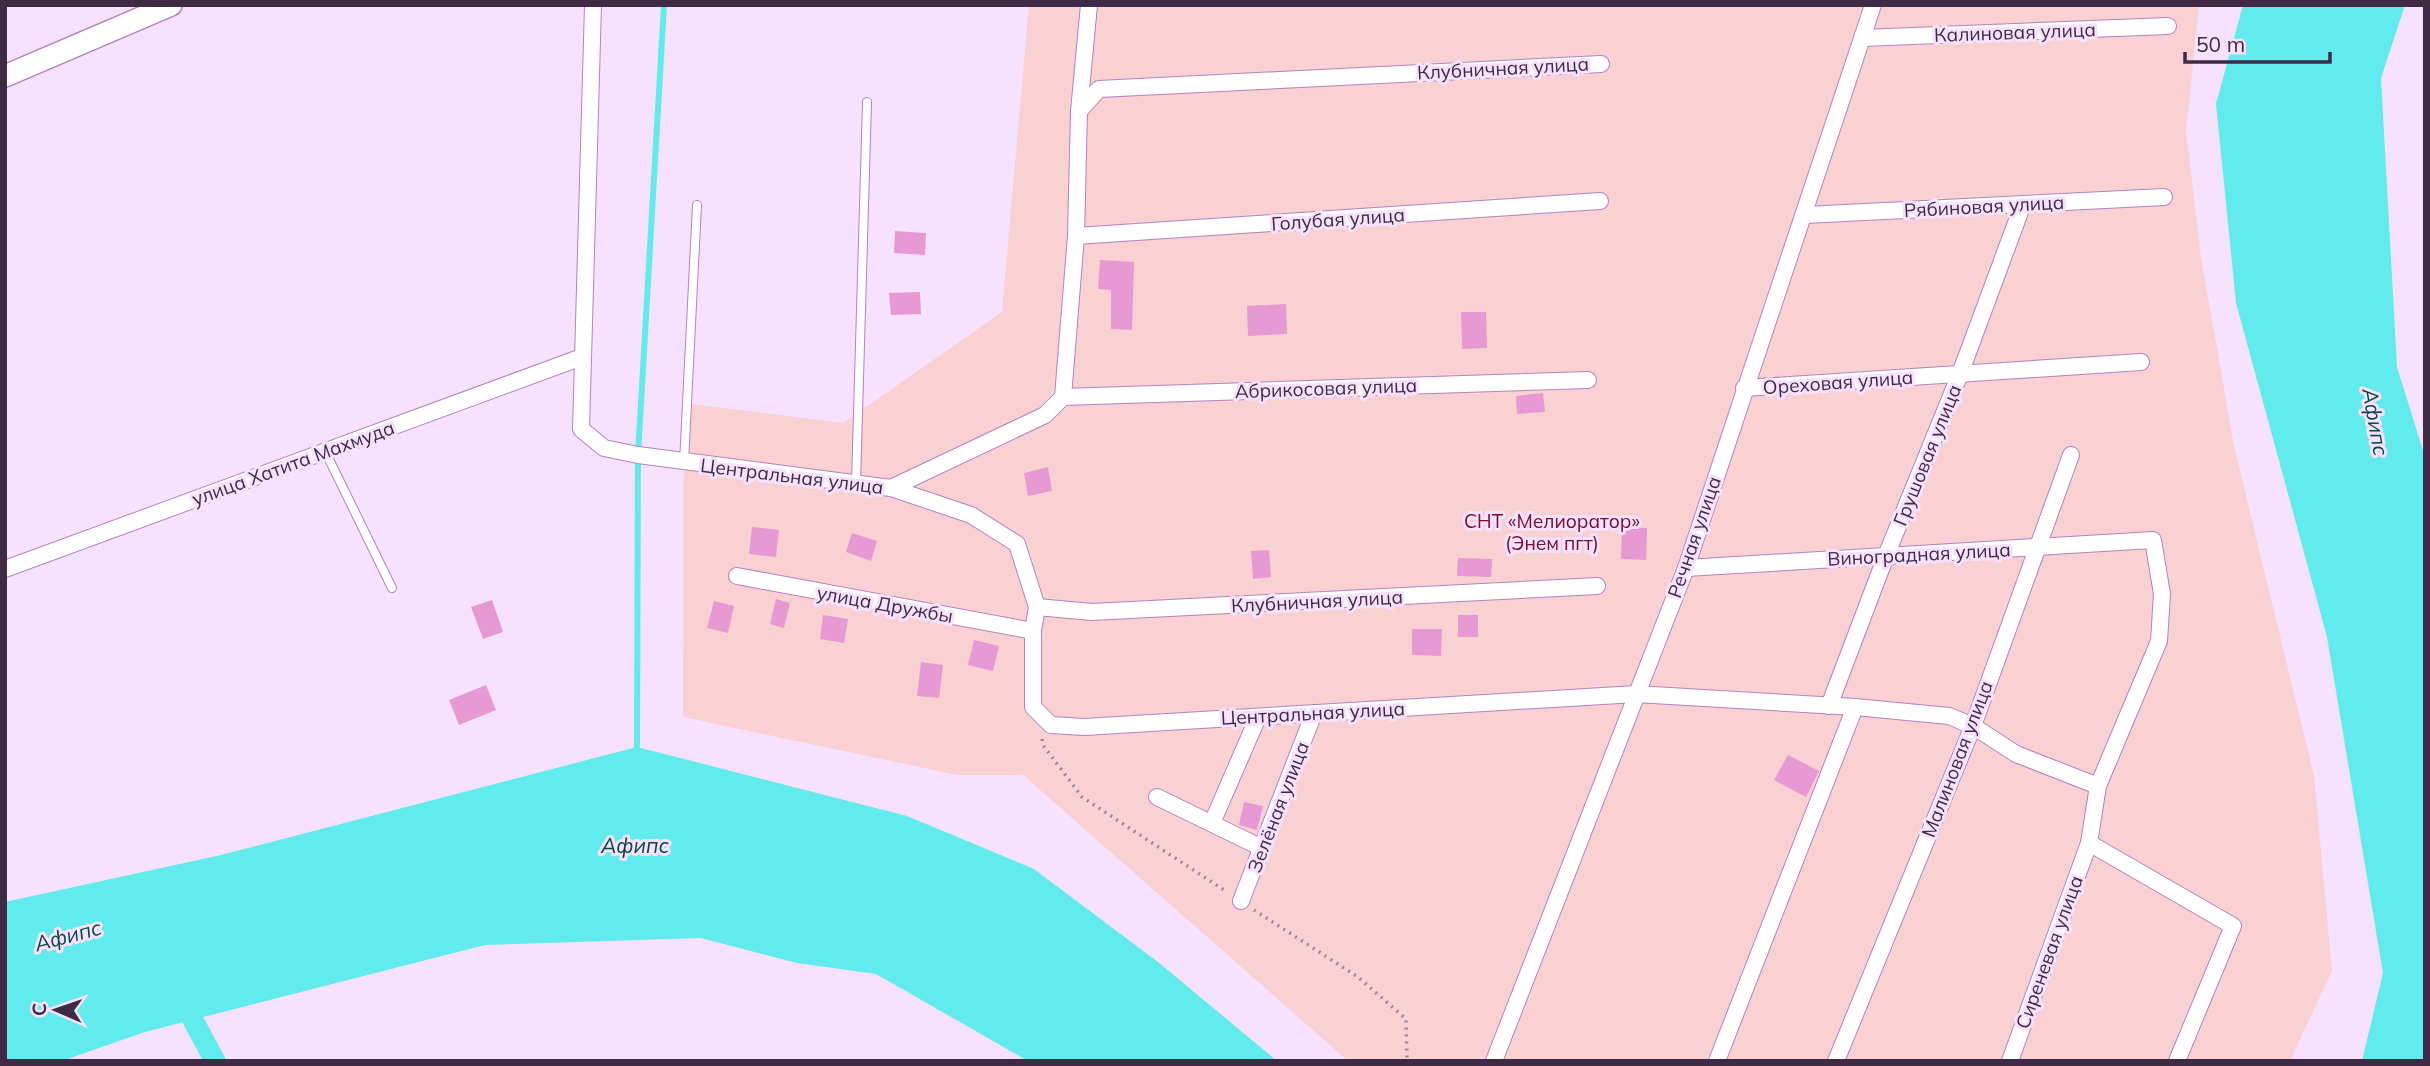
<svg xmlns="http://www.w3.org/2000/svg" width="2430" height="1066" font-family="Mulish,sans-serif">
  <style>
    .green { fill: #fad1d2 }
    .water { fill: #62ebed }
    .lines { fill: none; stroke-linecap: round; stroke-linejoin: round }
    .stream { stroke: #62ebed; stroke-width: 6 }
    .canal { stroke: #62ebed; stroke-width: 21 }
    .building { fill: #e799d3 }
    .service-casing { stroke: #b282c4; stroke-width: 10 }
    .minor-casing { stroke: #b282c4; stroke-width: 18 }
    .tertiary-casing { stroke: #b282c4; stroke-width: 24 }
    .path { stroke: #9a86a2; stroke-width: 3.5; stroke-dasharray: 2 5; stroke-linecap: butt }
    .service { stroke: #fff; stroke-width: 8 }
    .minor { stroke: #fff; stroke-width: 16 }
    .tertiary { stroke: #fff; stroke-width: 21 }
    .labels { text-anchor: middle; stroke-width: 6; stroke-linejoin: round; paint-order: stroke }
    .street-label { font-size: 19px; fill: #3e2a45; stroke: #f6e2fe }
    .park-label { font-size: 19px; fill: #810a26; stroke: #f6e2fe }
    .water-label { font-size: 21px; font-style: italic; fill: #064748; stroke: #f6e2fe }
  </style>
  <rect width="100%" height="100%" fill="#f6e2fe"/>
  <polygon class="green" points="1029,5 2199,5 2186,131 2201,257 2234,446 2314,776 2332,971 2290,1061 1348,1061 1023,775 957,775 683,717 684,403 843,423 1002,312"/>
  <g class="water">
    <polygon points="2243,5 2405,5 2381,78 2397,367 2425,457 2425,1061 2362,1061 2383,973 2327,637 2236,303 2216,104"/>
    <polygon points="637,747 907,816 1034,869 1158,962 1277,1061 1028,1061 876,974 797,963 701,938 485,945 145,1032 62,1061 5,1061 5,902 221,855"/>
  </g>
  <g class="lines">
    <polyline class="stream" points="637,747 638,455 664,5"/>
    <polyline class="canal" points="193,1020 215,1061"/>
  </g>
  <g class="building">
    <polygon points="895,231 926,233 925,255 894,253"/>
    <polygon points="1100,260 1134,262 1132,330 1111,329 1111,290 1098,289"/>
    <polygon points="920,292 921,314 891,315 889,293"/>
    <polygon points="1286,304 1287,334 1248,336 1247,306"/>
    <polygon points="1461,312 1486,312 1487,348 1462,349"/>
    <polygon points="1543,393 1545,412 1517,414 1516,396"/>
    <polygon points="1048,467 1052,491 1028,496 1024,473"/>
    <polygon points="752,527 779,530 776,557 749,554"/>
    <polygon points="1622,527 1647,528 1646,560 1621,559"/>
    <polygon points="852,533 877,541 871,561 846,552"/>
    <polygon points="1269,550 1271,577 1253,579 1251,551"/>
    <polygon points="1458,558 1492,559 1491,577 1457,576"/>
    <polygon points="776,599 790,603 784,628 770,624"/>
    <polygon points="492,600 503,632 483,639 471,607"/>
    <polygon points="714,601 734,606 728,633 707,628"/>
    <polygon points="823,615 848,619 844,643 820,639"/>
    <rect x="1458" y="615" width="20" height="22"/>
    <polygon points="1412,629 1442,629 1441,656 1412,655"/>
    <polygon points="974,640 999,646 993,671 968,665"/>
    <polygon points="921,662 943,665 939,698 917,696"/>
    <polygon points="486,685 496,710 459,725 449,700"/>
    <polygon points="1788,755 1819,771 1806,797 1774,780"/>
    <polygon points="1244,802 1263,806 1257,830 1239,825"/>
  </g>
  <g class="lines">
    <defs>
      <g id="service">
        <polyline points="325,451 392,588"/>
        <polyline points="684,463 697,205"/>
        <polyline points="856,483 867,102"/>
      </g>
      <g id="minor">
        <polyline points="593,5 581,429 604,448 638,455 891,488 971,515 1017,544 1037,607 1033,631 1033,707 1051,725 1084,727 1636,694 1855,707 1949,716 1973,726 2016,754 2098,786 2089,843 2233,926 2177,1061"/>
        <polyline points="1862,38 2168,26"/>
        <polyline points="1079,111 1099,89 1601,64"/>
        <polyline points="1805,215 2164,197"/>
        <polyline points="1076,236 1600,201"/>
        <polyline points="1744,388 2141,362"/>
        <polyline points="1063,397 1588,380"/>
        <polyline points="891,488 1045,415 1063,397 1076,236 1079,111 1089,5"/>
        <polyline points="1686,568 2153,540 2162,594 2159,641 2098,786"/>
        <polyline points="5,569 582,357"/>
        <polyline points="737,576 1033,631"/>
        <polyline points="1037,607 1092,612 1597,586"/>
        <polyline points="1829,706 1886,556 1960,374 2023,204"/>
        <polyline points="1157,797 1262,848"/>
        <polyline points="1212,823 1258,717"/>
        <polyline points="1241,901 1314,713"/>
        <polyline points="1494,1061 1686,568 1873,5"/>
        <polyline points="1717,1061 1855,707"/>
        <polyline points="1836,1061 1973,726 2071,455"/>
        <polyline points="2010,1061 2089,843"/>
      </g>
      <polyline id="tertiary" points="5,76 171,5"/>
    </defs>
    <use href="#service" class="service-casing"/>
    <use href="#minor" class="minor-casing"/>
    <use href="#tertiary" class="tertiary-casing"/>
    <g class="path">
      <polyline points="1042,739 1043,745 1082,797 1227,892"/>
      <polyline points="1254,910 1358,977 1406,1019 1407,1061"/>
    </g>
    <use href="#service" class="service"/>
    <use href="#minor" class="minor"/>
    <use href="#tertiary" class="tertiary"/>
  </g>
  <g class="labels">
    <g class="street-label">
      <text transform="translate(2015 32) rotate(-2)" y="7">Калиновая улица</text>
      <text transform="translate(1503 68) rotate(-3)" y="7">Клубничная улица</text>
      <text transform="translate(1984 206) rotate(-3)" y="7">Рябиновая улица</text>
      <text transform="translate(1338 219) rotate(-4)" y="7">Голубая улица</text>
      <text transform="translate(1838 382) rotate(-4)" y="7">Ореховая улица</text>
      <text transform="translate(1326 388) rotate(-2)" y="7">Абрикосовая улица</text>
      <text transform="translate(1927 455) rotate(-68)" y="7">Грушовая улица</text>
      <text transform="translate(293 463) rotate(-20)" y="7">улица Хатита Махмуда</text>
      <text transform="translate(792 476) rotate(7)" y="7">Центральная улица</text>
      <text transform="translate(1694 537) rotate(-71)" y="7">Речная улица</text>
      <text transform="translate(1919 554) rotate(-3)" y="7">Виноградная улица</text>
      <text transform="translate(1317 601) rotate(-3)" y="7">Клубничная улица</text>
      <text transform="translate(885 604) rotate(10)" y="7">улица Дружбы</text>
      <text transform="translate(1313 713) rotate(-3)" y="7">Центральная улица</text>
      <text transform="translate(1957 759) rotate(-69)" y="7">Малиновая улица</text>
      <text transform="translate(1278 807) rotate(-69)" y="7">Зелёная улица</text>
      <text transform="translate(2049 952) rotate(-70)" y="7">Сиреневая улица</text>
    </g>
    <g class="park-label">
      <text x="1552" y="528">СНТ «Мелиоратор»<tspan x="1552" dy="22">(Энем пгт)</tspan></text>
    </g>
    <g class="water-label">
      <text transform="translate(2375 422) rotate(80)" y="7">Афипс</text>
      <text x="635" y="853">Афипс</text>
      <text transform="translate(68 936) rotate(-15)" y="7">Афипс</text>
    </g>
  </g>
  <rect width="2430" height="1066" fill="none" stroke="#3e2a45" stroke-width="14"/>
  <g transform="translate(56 1010) rotate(272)" stroke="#f6e2fe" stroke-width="5" paint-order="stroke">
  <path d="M0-5L12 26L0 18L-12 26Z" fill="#3e2a45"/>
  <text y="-10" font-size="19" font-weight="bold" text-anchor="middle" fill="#3e2a45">С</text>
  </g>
  <path d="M2185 52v10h145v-10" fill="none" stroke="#3e2a45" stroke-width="3.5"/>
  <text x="2196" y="52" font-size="21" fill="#3e2a45" stroke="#f6e2fe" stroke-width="5" paint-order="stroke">50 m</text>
</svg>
